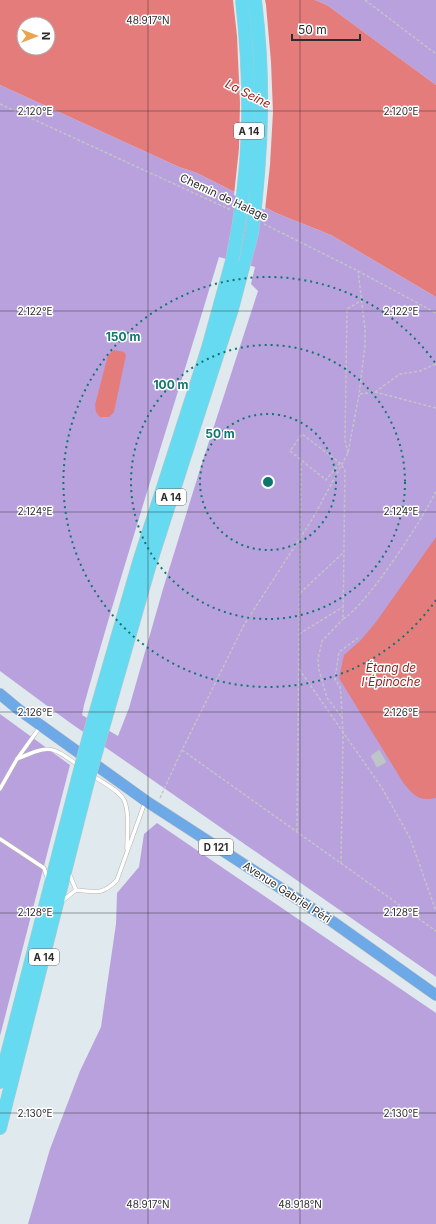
<svg xmlns="http://www.w3.org/2000/svg" width="436" height="1224" font-family="Inter,sans-serif">
  <style>
    .green { fill: #b9a1de; fill-rule: evenodd }
    .water { fill: #e57c7c; fill-rule: evenodd }
    .pier { fill: #e0e9ed }
    .building { fill: #bfc4c8; stroke: #b9c3c8 }
    .lines { fill: none; stroke-linecap: round; stroke-linejoin: round }
    .lane-casing { stroke: #b7b3ac; stroke-width: 4.5 }
    .primary-casing { stroke: #c4c4c4; stroke-width: 12 }
    .highway-casing { stroke: #c4c4c4; stroke-width: 14 }
    .path { stroke: #c4c4c4; stroke-width: 1.5; stroke-dasharray: 3 2; stroke-linecap: butt }
    .lane { stroke: #fff; stroke-width: 3.5 }
    .primary { stroke: #6ca9e6; stroke-width: 11 }
    .highway { stroke: #66daf1; stroke-width: 13 }
    .highway-bridge-casing { stroke: #c4c4c4; stroke-width: 14; stroke-linecap: butt }
    .highway-bridge { stroke: #66daf1; stroke-width: 13 }
    .ticks { fill: none; stroke: #2c2c2c; stroke-width: 1; stroke-opacity: 0.45 }
    .ring { fill: none; stroke: #0f766e; stroke-width: 2; stroke-dasharray: 2 4 }
    .labels { text-anchor: middle; stroke-width: 3; stroke-linejoin: round; paint-order: stroke }
    .shield { fill: #fff; stroke: #6b6b6b; stroke-width: 1 }
    .shield-label { font-size: 10px; font-weight: bold; fill: #2c2c2c }
    .street-label { font-size: 11px; fill: #2c2c2c; stroke: #fff }
    .water-label { font-size: 12px; font-style: italic; fill: #942219; stroke: #fff }
    .ticks-label { font-size: 10px; text-anchor: middle; fill: #2c2c2c; stroke: #fff; stroke-width: 3; stroke-linejoin: round; paint-order: stroke }
    .centre { fill: #0f766e; stroke: #fff; stroke-width: 2 }
    .ring-label { font-size: 12px; text-anchor: middle; font-weight: bold; fill: #0f766e; stroke: #fff; stroke-width: 3; stroke-linejoin: round; paint-order: stroke }
  </style>
  <rect width="100%" height="100%" fill="#e0e9ed"/>
  <g class="green">
    <polygon points="315,0 436,0 436,85 327,5"/>
    <path d="M0,85L179,167L197,173L276,213L331,235L436,297V977L69,722L0,671ZM219,257L255,267L251,284L258,291L202,463L163,589L129,708L118,736L82,715L84,705C126,555 174,407 219,257Z"/>
    <polygon points="0,714 70,765 0,1036"/>
    <polygon points="157,823 436,1013 436,1224 28,1224 50,1149 80,1071 101,1027 116,924 117,893 139,867 144,834"/>
  </g>
  <g class="water">
    <path d="M0,0H315L327,5L436,85V297L331,235L276,213L197,173L179,167L0,85ZM24,24H48V48H24Z"/>
    <polygon points="114,350 124,352 126,355 114,412 109,417 100,417 96,412 95,405 108,355"/>
    <path d="M436,537V798C418,801 416,797 404,784L339,678L344,655L360,641L376,622Z"/>
  </g>
  <polygon class="pier" points="233,0 265,0 266,5 271,62 273,112 270,165 265,210 234,195 239,148 240,103 237,36"/>
  <polygon class="building" points="379,750 386,762 377,767 371,756"/>
  <g class="lines">
    <defs>
      <g id="lane">
        <path d="M17,759C50,745 50,745 79,766"/>
        <path d="M92,775C101,782 118,789 124,800C130,813 127,835 127,849"/>
        <polyline points="0,789 17,759 40,727"/>
        <polyline points="0,839 44,868 48,880"/>
        <polyline points="69,873 76,890"/>
        <path d="M62,901L76,890C96,892 103,895 117,880L145,802"/>
      </g>
      <polyline id="primary" points="0,694 18,709 146,801 333,922 436,995"/>
      <g id="highway">
        <polyline points="92,725 139,562 208,348 232,261"/>
        <polyline points="102,731 150,564 232,309 252,233"/>
        <polyline points="0,1082 78,778"/>
        <polyline points="0,1128 87,785"/>
      </g>
    </defs>
    <use href="#lane" class="lane-casing"/>
    <use href="#primary" class="primary-casing"/>
    <use href="#highway" class="highway-casing"/>
    <g class="path">
      <polyline points="365,0 436,54"/>
      <polyline points="0,104 231,210"/>
      <polyline points="264,224 358,271 436,313"/>
      <polyline points="375,392 400,374 420,371 436,364"/>
      <polyline points="360,394 375,392 436,408"/>
      <polyline points="348,453 345,440 347,309 362,300"/>
      <path d="M340,463L326,480L290,451L302,434L340,463L345,470L343,619C367,605 423,519 436,491"/>
      <polyline points="300,593 344,552"/>
      <polyline points="299,634 343,607"/>
      <polyline points="299,669 382,788 410,838 436,911"/>
      <polyline points="341,716 327,698 319,670 318,659 322,641 343,619"/>
      <polyline points="182,750 436,931"/>
      <polyline points="160,798 182,750 244,625 313,518 348,453 359,395 365,345 365,329 358,271"/>
      <polyline points="297,831 301,461"/>
      <polyline points="341,864 343,734 341,695 340,687 335,679 339,652 358,638"/>
    </g>
    <use href="#lane" class="lane"/>
    <use href="#primary" class="primary"/>
    <use href="#highway" class="highway"/>
    <defs>
      <g id="highway-bridge">
        <path d="M252,233C262,153 265,80 255,0"/>
        <path d="M232,261C251,170 252,92 242,0"/>
        <polyline points="78,778 92,725"/>
        <polyline points="87,785 102,731"/>
      </g>
    </defs>
    <use href="#highway-bridge" class="highway-bridge-casing"/>
    <use href="#highway-bridge" class="highway-bridge"/>
  </g>
  <path class="ticks" d="M148,0V1224M300,0V1224M0,111H436M0,311H436M0,512H436M0,712H436M0,913H436M0,1113H436"/>
  <g class="ring">
    <circle cx="268" cy="482" r="68"/>
    <circle cx="268" cy="482" r="137"/>
    <path d="M436 600A205 205 0 1 1 436 364"/>
  </g>
  <g class="labels">
    <g class="shield">
      <rect x="234" y="123" width="30" height="16" rx="3"/>
      <rect x="156" y="489" width="30" height="16" rx="3"/>
      <rect x="199" y="839" width="34" height="16" rx="3"/>
      <rect x="29" y="949" width="30" height="16" rx="3"/>
    </g>
    <g class="shield-label">
      <text x="249" y="135">A 14</text>
      <text x="171" y="501">A 14</text>
      <text x="216" y="851">D 121</text>
      <text x="44" y="961">A 14</text>
    </g>
    <g class="street-label">
      <text transform="translate(224 197) rotate(25)" y="4">Chemin de Halage</text>
      <text transform="translate(287 892) rotate(33)" y="4">Avenue Gabriel Péri</text>
    </g>
    <g class="water-label">
      <text transform="translate(248 94) rotate(27)" y="4">La Seine</text>
      <text x="391" y="672">Étang de<tspan x="391" dy="14">l'Épinoche</tspan></text>
    </g>
  </g>
  <g class="ticks-label">
    <text x="148" y="24">48.917°N</text>
    <text x="401" y="115">2.120°E</text>
    <text x="35" y="115">2.120°E</text>
    <text x="35" y="315">2.122°E</text>
    <text x="401" y="315">2.122°E</text>
    <text x="401" y="515">2.124°E</text>
    <text x="35" y="515">2.124°E</text>
    <text x="401" y="716">2.126°E</text>
    <text x="35" y="716">2.126°E</text>
    <text x="401" y="916">2.128°E</text>
    <text x="35" y="916">2.128°E</text>
    <text x="35" y="1117">2.130°E</text>
    <text x="401" y="1117">2.130°E</text>
    <text x="148" y="1208">48.917°N</text>
    <text x="300" y="1208">48.918°N</text>
  </g>
  <circle cx="268" cy="482" r="6" class="centre"/>
  <g class="ring-label">
    <text x="123" y="341">150 m</text>
    <text x="171" y="389">100 m</text>
    <text x="220" y="438">50 m</text>
  </g>
  <g transform="translate(36 36) rotate(90)"><circle r="19" fill="#ffffff" stroke="#ababab"/>
  <path d="M0-3L7 15L0 10L-7 15Z" fill="#eba44e"/>
  <text y="-6" font-size="11" font-weight="bold" text-anchor="middle" fill="#2c2c2c">N</text>
  </g>
  <path d="M292 34v6h68v-6" fill="none" stroke="#2c2c2c" stroke-width="2"/>
  <text x="298" y="34" font-size="12" fill="#2c2c2c" stroke="#ffffff" stroke-width="3" paint-order="stroke">50 m</text>
</svg>
